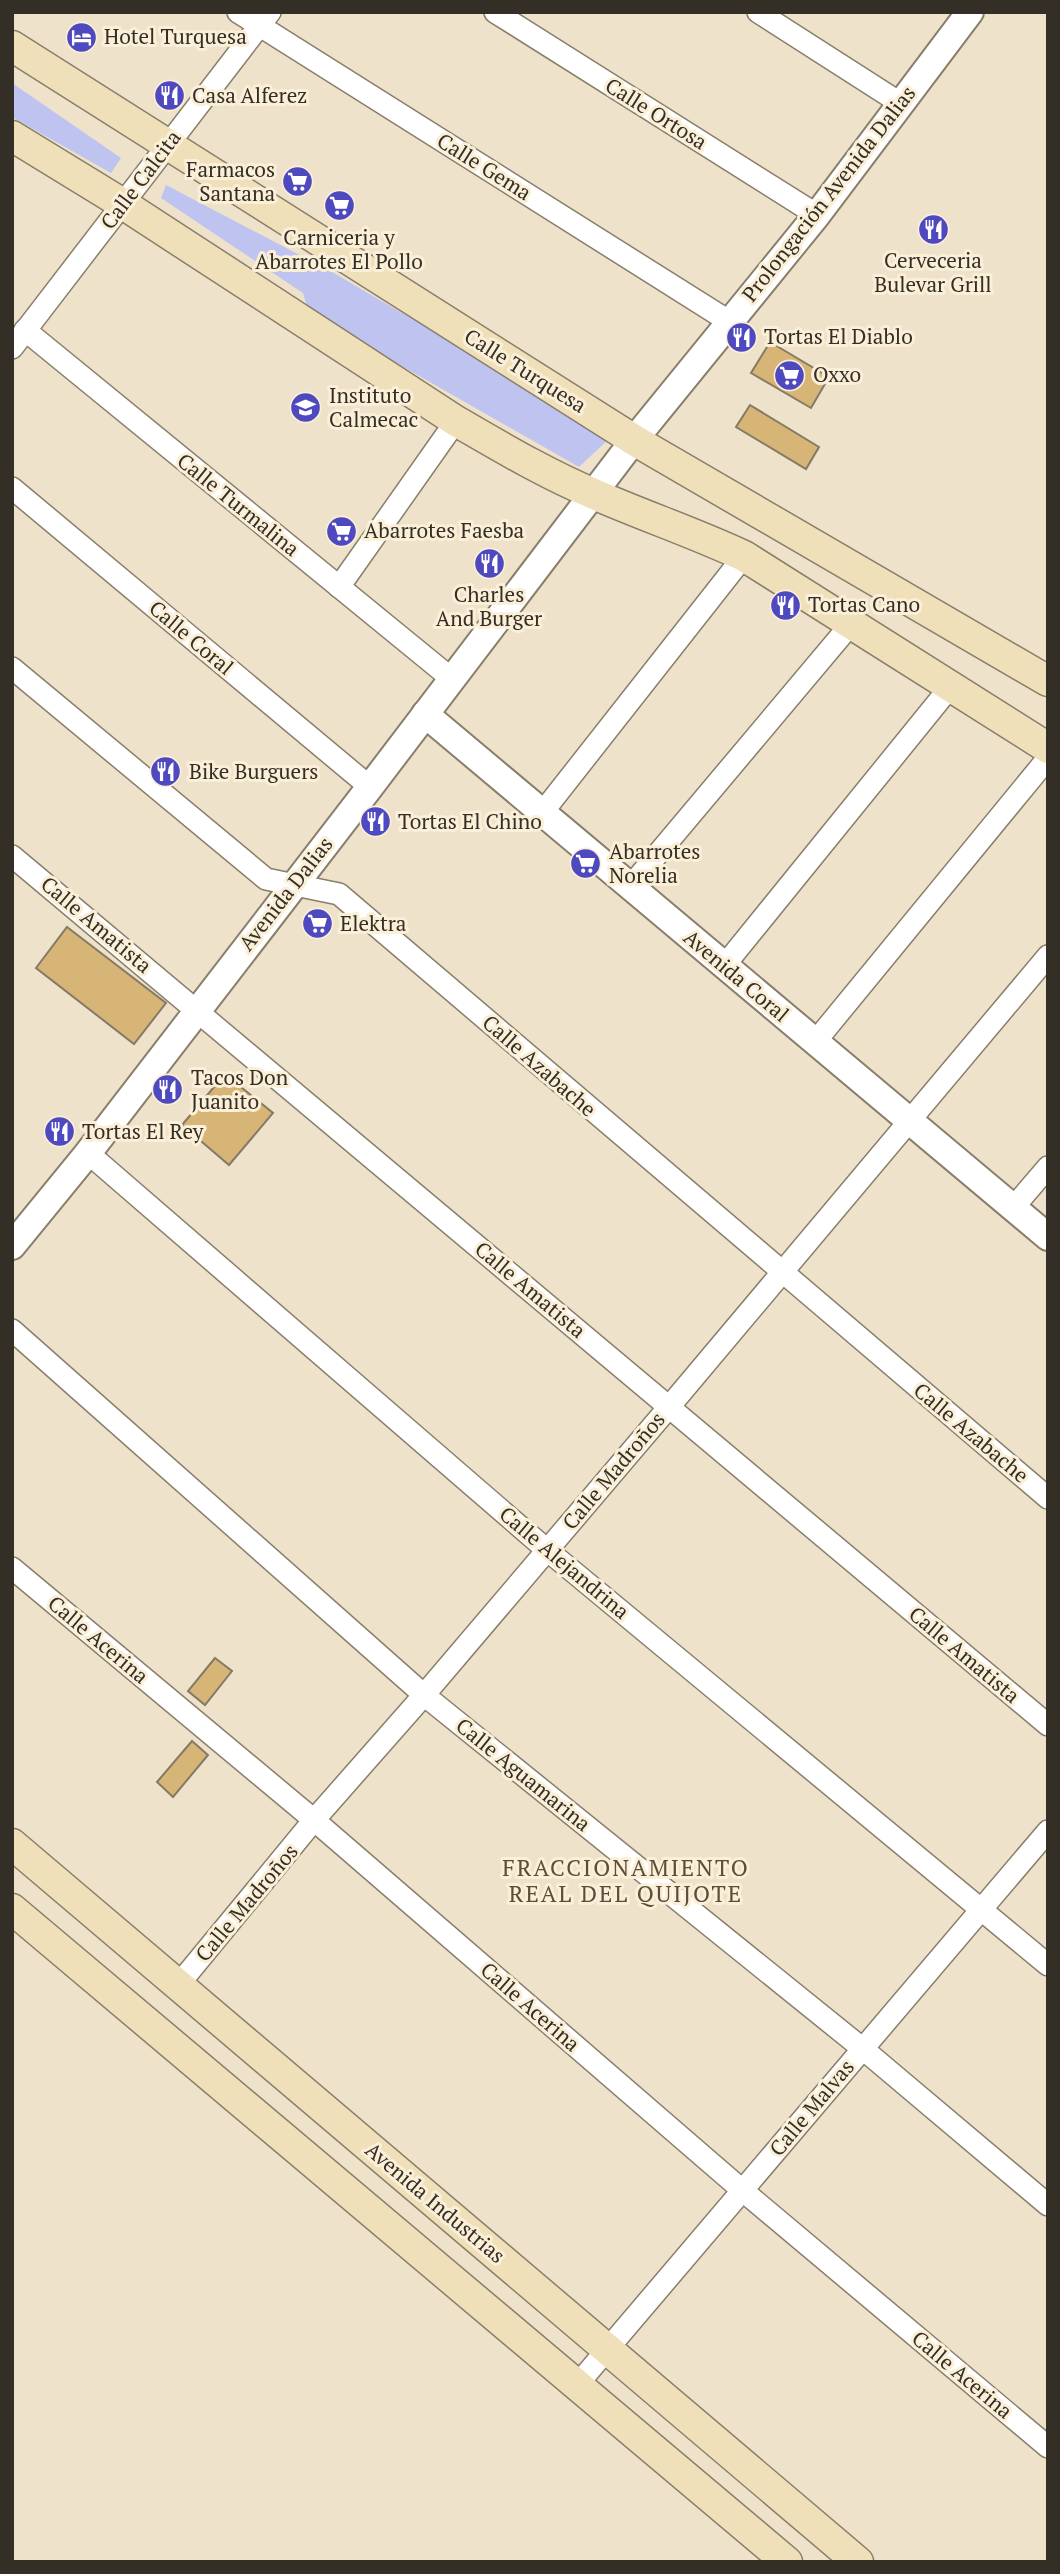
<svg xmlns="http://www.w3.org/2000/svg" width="1060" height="2574" font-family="'PT Serif',serif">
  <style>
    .green { fill: #bec3ef }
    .building { fill: #d6b576; stroke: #847a65; stroke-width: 2 }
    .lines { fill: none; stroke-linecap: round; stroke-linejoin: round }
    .minor-casing { stroke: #897e6a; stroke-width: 24 }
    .tertiary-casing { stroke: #897e6a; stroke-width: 30 }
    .secondary-casing { stroke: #897e6a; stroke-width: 33 }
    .minor { stroke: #fff; stroke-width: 21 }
    .tertiary { stroke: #fff; stroke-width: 26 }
    .secondary { stroke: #efe0b9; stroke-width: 30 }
    .labels { text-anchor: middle; stroke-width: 6; stroke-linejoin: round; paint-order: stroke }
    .poi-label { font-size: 21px; fill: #332f26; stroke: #fbefd8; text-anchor: start }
    .street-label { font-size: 21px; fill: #332f26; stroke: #fbefd8 }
    .neighbourhood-label { font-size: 23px; letter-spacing: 2px; fill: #594f3c; stroke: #fbefd8 }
  </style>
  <rect width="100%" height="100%" fill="#eee2cb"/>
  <g class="green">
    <polygon points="12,83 121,158 111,173 12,117"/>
    <polygon points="166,185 332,272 612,436 579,467 309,313 303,293 161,198"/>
  </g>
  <g class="building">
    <polygon points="770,342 829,377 811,408 751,373"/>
    <polygon points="750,405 819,447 806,469 736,427"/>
    <polygon points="67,927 166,1003 134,1044 36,968"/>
    <polygon points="225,1074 273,1113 229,1165 182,1125"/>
    <polygon points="215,1658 232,1671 205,1705 188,1691"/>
    <polygon points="192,1741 208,1755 173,1797 157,1782"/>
  </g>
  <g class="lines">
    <defs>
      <g id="minor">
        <polyline points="238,12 730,322"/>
        <polyline points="495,12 817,215"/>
        <polyline points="758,12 900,103"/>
        <polyline points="25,330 452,679"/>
        <polyline points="12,348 270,12"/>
        <polyline points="12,488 370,787"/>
        <polyline points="339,587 456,421"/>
        <polyline points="12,668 266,879 339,894 1048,1498"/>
        <polyline points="542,813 744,556"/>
        <polyline points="12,856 1048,1725"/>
        <polyline points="630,887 851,624"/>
        <polyline points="724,966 951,686"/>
        <polyline points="815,1042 1048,758"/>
        <polyline points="88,1153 547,1550 1048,1965"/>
        <polyline points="1013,1208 1048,1167"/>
        <polyline points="12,1330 424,1695 863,2049 1048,2205"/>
        <polyline points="12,1568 314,1820 742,2190 1048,2447"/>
        <polyline points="179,1984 314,1820 424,1695 669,1407 1048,956"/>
        <polyline points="577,2385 1048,1831"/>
      </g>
      <g id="tertiary">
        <polyline points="425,714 1048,1237"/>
        <polyline points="12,1246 88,1153 370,787 634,440 817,215 970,12"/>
      </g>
      <g id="secondary">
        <polyline points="12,46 634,440 1048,681"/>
        <path d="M12,136L123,204L456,421C501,447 546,474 594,494C644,516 695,533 744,556L1048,748"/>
        <polyline points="12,1844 858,2562"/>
        <polyline points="12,1909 787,2562"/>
      </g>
    </defs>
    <use href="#minor" class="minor-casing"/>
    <use href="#tertiary" class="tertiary-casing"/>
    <use href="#secondary" class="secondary-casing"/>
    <use href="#minor" class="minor"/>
    <use href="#tertiary" class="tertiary"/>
    <use href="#secondary" class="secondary"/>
  </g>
  <defs>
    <symbol id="hotel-disc" viewBox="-11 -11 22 22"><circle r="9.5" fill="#4f49c0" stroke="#fbefd8"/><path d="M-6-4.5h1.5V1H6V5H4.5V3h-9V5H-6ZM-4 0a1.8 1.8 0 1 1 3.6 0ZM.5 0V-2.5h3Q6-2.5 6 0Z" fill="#fff"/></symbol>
    <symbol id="restaurant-disc" viewBox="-11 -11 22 22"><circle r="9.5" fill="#4f49c0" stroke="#fbefd8"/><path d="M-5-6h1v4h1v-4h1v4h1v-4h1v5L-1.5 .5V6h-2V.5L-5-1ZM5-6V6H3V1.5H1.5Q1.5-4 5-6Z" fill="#fff"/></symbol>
    <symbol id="supermarket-disc" viewBox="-11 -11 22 22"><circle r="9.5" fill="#4f49c0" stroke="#fbefd8"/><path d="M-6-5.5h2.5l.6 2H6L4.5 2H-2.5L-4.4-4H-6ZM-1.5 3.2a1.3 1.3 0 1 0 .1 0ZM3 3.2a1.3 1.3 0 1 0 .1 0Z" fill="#fff"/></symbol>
    <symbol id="school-disc" viewBox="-11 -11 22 22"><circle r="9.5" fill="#4f49c0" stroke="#fbefd8"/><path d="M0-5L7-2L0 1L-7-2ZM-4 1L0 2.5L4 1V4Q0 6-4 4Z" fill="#fff"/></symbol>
  </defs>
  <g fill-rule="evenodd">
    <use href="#hotel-disc" x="64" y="20" width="35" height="35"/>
    <use href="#restaurant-disc" x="152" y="78" width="35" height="35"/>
    <use href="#supermarket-disc" x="280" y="164" width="35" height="35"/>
    <use href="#supermarket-disc" x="322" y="188" width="35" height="35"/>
    <use href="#restaurant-disc" x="916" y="212" width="35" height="35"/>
    <use href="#restaurant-disc" x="724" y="320" width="35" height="35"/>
    <use href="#supermarket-disc" x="772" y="358" width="35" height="35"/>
    <use href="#school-disc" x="288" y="390" width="35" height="35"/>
    <use href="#supermarket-disc" x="324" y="514" width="35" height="35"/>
    <use href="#restaurant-disc" x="472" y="546" width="35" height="35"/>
    <use href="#restaurant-disc" x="768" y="588" width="35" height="35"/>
    <use href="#restaurant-disc" x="148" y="754" width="35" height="35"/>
    <use href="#restaurant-disc" x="358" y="804" width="35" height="35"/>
    <use href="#supermarket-disc" x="568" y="846" width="35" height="35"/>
    <use href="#supermarket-disc" x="300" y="906" width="35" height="35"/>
    <use href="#restaurant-disc" x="150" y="1072" width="35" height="35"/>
    <use href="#restaurant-disc" x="42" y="1114" width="35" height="35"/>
  </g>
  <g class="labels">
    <g class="poi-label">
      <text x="104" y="44">Hotel Turquesa</text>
      <text x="192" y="103">Casa Alferez</text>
      <text x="275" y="177" text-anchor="end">Farmacos<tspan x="275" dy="24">Santana</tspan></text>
      <text x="339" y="245" text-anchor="middle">Carniceria y<tspan x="339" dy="24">Abarrotes El Pollo</tspan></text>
      <text x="933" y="268" text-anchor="middle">Cerveceria<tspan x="933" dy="24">Bulevar Grill</tspan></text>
      <text x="764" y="344">Tortas El Diablo</text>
      <text x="813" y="382">Oxxo</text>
      <text x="329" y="403">Instituto<tspan x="329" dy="24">Calmecac</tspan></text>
      <text x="364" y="538">Abarrotes Faesba</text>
      <text x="489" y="602" text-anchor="middle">Charles<tspan x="489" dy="24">And Burger</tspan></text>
      <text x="808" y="612">Tortas Cano</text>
      <text x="189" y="779">Bike Burguers</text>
      <text x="398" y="829">Tortas El Chino</text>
      <text x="609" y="859">Abarrotes<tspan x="609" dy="24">Norelia</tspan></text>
      <text x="340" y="931">Elektra</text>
      <text x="191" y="1085">Tacos Don<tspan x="191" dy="24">Juanito</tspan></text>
      <text x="82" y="1139">Tortas El Rey</text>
    </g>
    <g class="street-label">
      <text transform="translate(656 114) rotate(32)" y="7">Calle Ortosa</text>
      <text transform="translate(484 167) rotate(32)" y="7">Calle Gema</text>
      <text transform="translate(141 180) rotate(-53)" y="7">Calle Calcita</text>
      <text transform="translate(829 194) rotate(-52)" y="7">Prolongación Avenida Dalias</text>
      <text transform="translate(525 371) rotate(32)" y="7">Calle Turquesa</text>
      <text transform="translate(238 505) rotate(39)" y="7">Calle Turmalina</text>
      <text transform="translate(191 638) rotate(40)" y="7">Calle Coral</text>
      <text transform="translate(286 894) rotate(-52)" y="7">Avenida Dalias</text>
      <text transform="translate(96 925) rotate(40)" y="7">Calle Amatista</text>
      <text transform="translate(736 976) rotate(40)" y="7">Avenida Coral</text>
      <text transform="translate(539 1066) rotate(41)" y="7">Calle Azabache</text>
      <text transform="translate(530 1290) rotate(40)" y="7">Calle Amatista</text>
      <text transform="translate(971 1433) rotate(40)" y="7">Calle Azabache</text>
      <text transform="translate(614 1471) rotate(-50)" y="7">Calle Madroños</text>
      <text transform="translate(564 1563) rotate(40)" y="7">Calle Alejandrina</text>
      <text transform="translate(98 1640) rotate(40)" y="7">Calle Acerina</text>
      <text transform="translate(964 1655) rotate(40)" y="7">Calle Amatista</text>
      <text transform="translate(523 1775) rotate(39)" y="7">Calle Aguamarina</text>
      <text transform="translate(247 1903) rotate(-50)" y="7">Calle Madroños</text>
      <text transform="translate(530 2007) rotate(41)" y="7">Calle Acerina</text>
      <text transform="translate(812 2108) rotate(-50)" y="7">Calle Malvas</text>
      <text transform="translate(435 2203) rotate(40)" y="7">Avenida Industrias</text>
      <text transform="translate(962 2375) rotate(40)" y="7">Calle Acerina</text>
    </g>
    <g class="neighbourhood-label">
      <text x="626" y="1876">FRACCIONAMIENTO<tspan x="626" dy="26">REAL DEL QUIJOTE</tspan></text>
    </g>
  </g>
  <rect width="1060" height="2574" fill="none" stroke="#332f26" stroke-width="28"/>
</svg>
